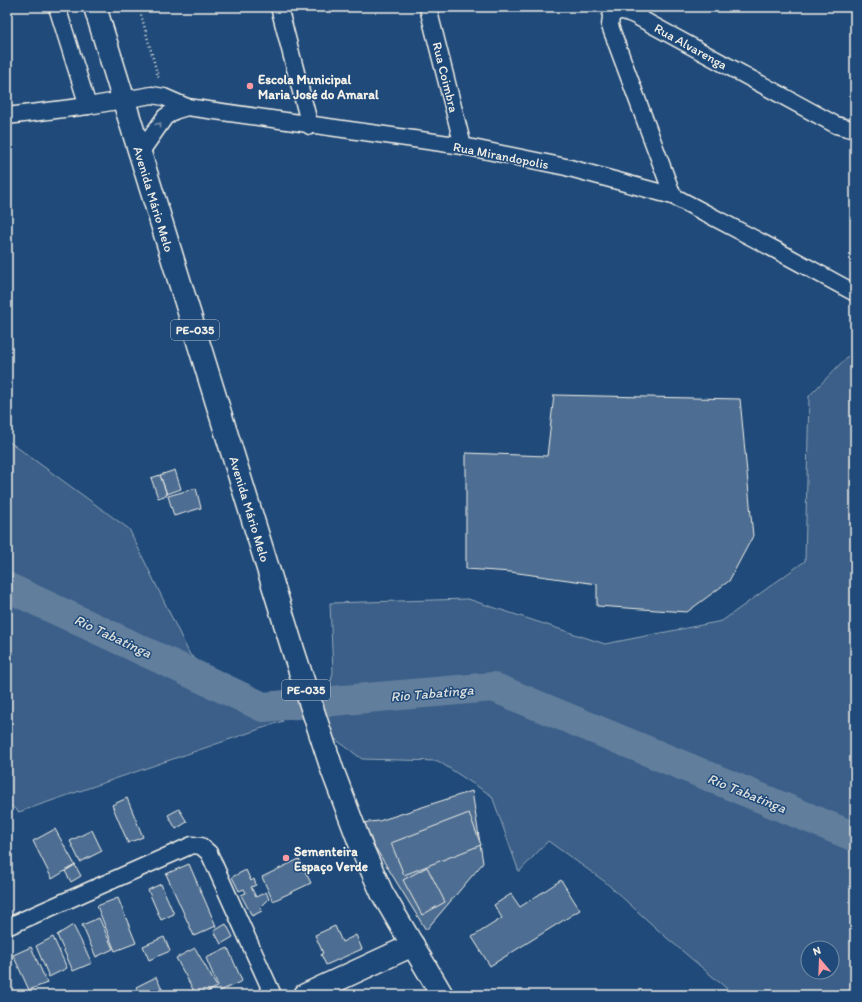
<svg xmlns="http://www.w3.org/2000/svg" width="862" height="1002" font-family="Itim,sans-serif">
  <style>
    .green { fill: #3a5f88; stroke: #97a8b8; fill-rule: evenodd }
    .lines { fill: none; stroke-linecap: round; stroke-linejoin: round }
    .river { stroke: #627e9d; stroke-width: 30 }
    .building { fill: #4d6e92; stroke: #f4f1e8 }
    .minor-casing { stroke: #f4f1e8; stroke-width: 19 }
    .secondary-casing { stroke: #f4f1e8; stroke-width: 25 }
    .primary-casing { stroke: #f4f1e8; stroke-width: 25 }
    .path { stroke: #f4f1e8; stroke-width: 2.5; stroke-dasharray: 1 3; stroke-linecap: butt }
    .minor { stroke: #1f4a7a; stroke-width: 16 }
    .secondary { stroke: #1f4a7a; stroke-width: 22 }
    .primary { stroke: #1f4a7a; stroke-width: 22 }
    .oneway { stroke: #748da6 }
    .poi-dot { fill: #ff9aa2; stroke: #1f4a7a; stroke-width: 1.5 }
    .labels { text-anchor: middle; stroke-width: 3; stroke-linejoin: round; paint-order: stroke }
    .shield { fill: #1f4a7a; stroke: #b4bfc7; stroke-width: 1 }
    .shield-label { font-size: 12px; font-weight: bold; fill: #f4f1e8 }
    .street-label { font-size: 13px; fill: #f4f1e8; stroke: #1f4a7a }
    .poi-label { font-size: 13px; font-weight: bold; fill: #f4f1e8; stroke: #1f4a7a; text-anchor: start }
    .water-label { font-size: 14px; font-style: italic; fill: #dee0dd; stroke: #1f4a7a }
  </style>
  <rect width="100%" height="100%" fill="#1f4a7a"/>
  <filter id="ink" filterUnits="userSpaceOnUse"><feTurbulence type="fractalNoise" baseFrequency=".025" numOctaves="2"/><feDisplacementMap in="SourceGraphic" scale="8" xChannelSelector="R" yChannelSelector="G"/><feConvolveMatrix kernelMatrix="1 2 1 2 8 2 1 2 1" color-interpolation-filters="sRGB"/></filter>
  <g filter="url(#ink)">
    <g class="green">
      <path d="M851,353L855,355V995H732V993L667,938L604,881L548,841L519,872L492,796L438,761L362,759L319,727L333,673L330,603L468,599L605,644L722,621L805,561L809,396ZM808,948H832V972H808Z"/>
      <polygon points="7,440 129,529 190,655 283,721 19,812 7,803"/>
    </g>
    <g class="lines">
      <polyline class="river" points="7,587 263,707 493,687 855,837"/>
    </g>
    <g class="building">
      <polygon points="554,395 740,399 753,536 729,581 687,612 597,606 597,584 511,572 466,569 466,453 547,456"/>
      <polygon points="175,470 181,489 167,494 160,475"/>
      <polygon points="160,475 167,495 158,498 151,478"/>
      <polygon points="196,488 201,508 174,516 168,496"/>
      <polygon points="472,791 483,863 426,930 360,823 379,821"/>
      <polygon points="127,798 143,837 128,843 112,805"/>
      <polygon points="179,809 187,822 176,829 168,815"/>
      <polygon points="469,813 481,845 404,875 391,843"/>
      <polygon points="55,829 75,865 52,879 33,841"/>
      <polygon points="92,830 102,851 80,862 70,841"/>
      <polygon points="299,859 311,883 273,901 262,877"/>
      <polygon points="189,864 216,926 194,936 166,874"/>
      <polygon points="75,865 81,876 71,882 65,871"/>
      <polygon points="427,867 445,902 422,915 403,880"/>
      <polygon points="246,870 251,881 254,879 256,885 251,887 256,897 266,892 269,899 260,908 262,911 252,916 241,895 246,893 244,889 239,891 232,877"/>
      <polygon points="561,880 580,910 490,966 472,937 502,918 494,905 511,894 520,907"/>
      <polygon points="161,884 174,914 161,920 148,890"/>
      <polygon points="118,898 136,943 115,951 97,906"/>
      <polygon points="99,918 113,949 96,957 82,925"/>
      <polygon points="226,924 233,937 221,944 214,931"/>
      <polygon points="73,925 92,963 73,971 57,935"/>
      <polygon points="335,926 342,942 356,935 362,949 326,965 321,954 323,953 315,935"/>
      <polygon points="53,937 67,968 49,977 36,946"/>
      <polygon points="164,937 170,951 149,960 143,946"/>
      <polygon points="31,947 47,983 29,990 13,955"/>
      <polygon points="195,948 217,987 202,995 196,995 176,958"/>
      <polygon points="228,948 242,981 220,991 206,958"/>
      <polygon points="156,977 165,995 140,995 136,987"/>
    </g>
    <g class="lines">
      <defs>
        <g id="minor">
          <polyline points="57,7 88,106"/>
          <polyline points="279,7 310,126"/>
          <polyline points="428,8 463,146"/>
          <polyline points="7,116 88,106 152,95 164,97 187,107 463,146 566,167 673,196 774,249 855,293"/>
          <polyline points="140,153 165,117 174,111 187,107"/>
          <path d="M673,196L610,26L611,16C620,8 624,11 634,15L836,125L855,130"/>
          <polyline points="7,927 192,845 201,846 209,853 273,995"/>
        </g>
        <polyline id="secondary" points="305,995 413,945"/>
        <polyline id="primary" points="95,7 294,653 333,772 361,846 382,893 442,995"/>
      </defs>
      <use href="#minor" class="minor-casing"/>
      <use href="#secondary" class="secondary-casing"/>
      <use href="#primary" class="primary-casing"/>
      <polyline class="path" points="139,7 159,80"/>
      <use href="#minor" class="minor"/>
      <use href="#secondary" class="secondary"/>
      <use href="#primary" class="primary"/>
    </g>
    <defs><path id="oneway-chevron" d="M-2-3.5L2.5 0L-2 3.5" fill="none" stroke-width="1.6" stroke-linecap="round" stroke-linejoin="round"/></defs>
    <use class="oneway" href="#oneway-chevron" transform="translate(159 125) rotate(-52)"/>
  </g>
  <g class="poi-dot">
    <circle cx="250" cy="86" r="4"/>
    <circle cx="286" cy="858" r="4"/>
  </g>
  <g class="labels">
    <g class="shield">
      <rect x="171" y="320" width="48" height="20" rx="3"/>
      <rect x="282" y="680" width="48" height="20" rx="3"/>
    </g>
    <g class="shield-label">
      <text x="195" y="334">PE-035</text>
      <text x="306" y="694">PE-035</text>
    </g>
    <g class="street-label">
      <text transform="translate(691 46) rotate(29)" y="5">Rua Alvarenga</text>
      <text transform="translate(446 77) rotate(76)" y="5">Rua Coimbra</text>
      <text transform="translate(501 155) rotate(11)" y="5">Rua Mirandopolis</text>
      <text transform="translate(154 199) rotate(73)" y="5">Avenida Mário Melo</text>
      <text transform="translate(250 509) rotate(73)" y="5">Avenida Mário Melo</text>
    </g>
    <g class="poi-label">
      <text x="258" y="84">Escola Municipal<tspan x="258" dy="15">Maria José do Amaral</tspan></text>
      <text x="294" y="856">Sementeira<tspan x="294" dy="15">Espaço Verde</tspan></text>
    </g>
    <g class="water-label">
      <text transform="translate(113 636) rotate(25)" y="5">Rio Tabatinga</text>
      <text transform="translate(432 693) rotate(-5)" y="5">Rio Tabatinga</text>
      <text transform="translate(747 793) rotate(22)" y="5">Rio Tabatinga</text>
    </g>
  </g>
  <rect width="862" height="1002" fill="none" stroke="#1f4a7a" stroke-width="24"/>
  <rect x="12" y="12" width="838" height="978" fill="none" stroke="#f4f1e8" stroke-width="1.5" filter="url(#ink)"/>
  <g transform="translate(820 960) rotate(341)"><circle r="19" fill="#1f4a7a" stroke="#748da6"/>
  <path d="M0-3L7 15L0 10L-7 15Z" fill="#ff9aa2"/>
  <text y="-6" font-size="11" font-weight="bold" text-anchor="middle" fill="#f4f1e8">N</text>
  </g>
</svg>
